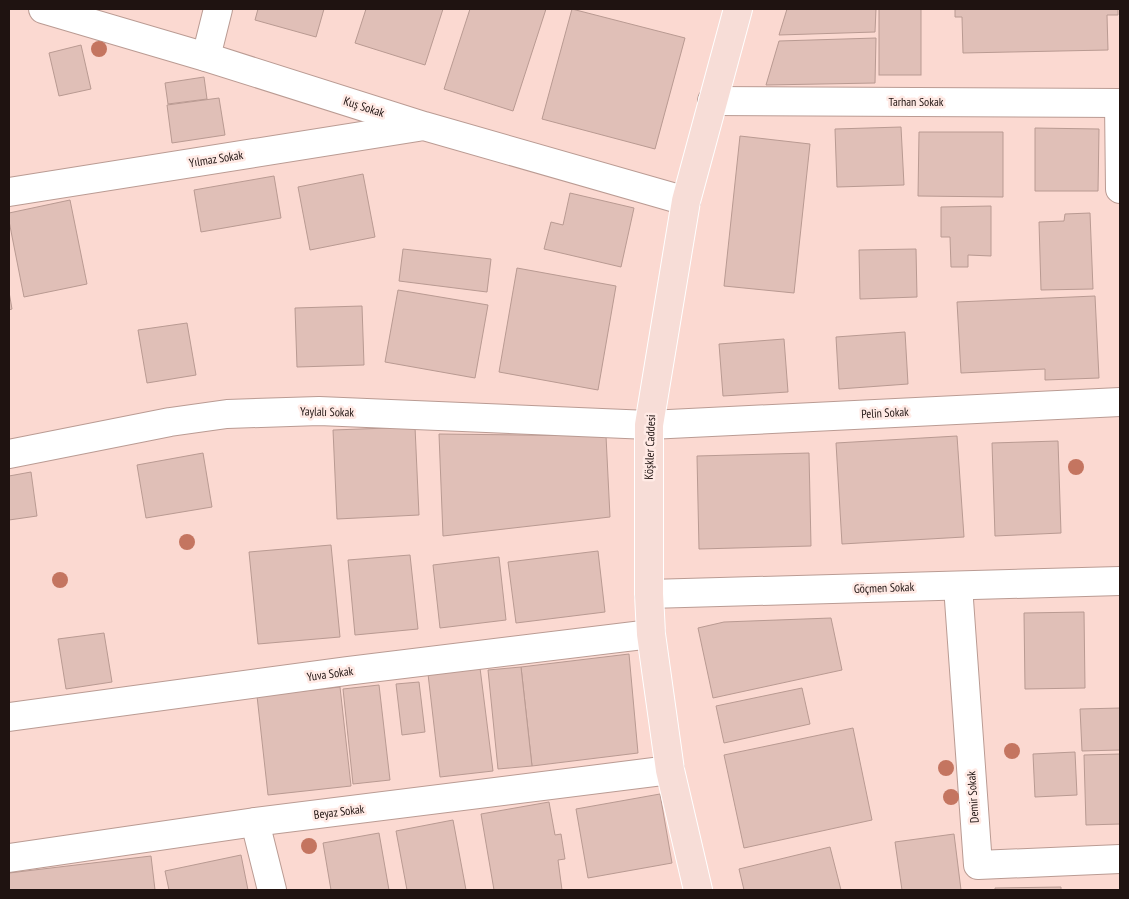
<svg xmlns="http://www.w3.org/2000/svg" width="1129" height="899" font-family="'PT Sans Narrow',sans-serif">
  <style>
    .building { fill: #e0bfb7; stroke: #b99a92 }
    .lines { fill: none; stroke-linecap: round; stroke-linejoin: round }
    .minor-casing { stroke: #ba9b93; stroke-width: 30 }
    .major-casing { stroke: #fff; stroke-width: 30 }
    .minor { stroke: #fff; stroke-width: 28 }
    .major { stroke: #f7ddd7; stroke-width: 28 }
    .tree { fill: #c47560 }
    .labels { text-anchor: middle; stroke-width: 5; stroke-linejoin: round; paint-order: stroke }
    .street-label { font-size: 12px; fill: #1f1311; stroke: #ffeae5 }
  </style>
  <rect width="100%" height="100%" fill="#fbd9d1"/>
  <g class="building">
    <polygon points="258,9 324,9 316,37 255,20"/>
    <polygon points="366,9 443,9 425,65 355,43"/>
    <polygon points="470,9 546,9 513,111 444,89"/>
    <polygon points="572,9 685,38 655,149 542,119"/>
    <polygon points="787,9 876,9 875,32 779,35"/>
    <rect x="879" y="9" width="42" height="66"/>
    <polygon points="955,9 1118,9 1118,15 1107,15 1108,50 963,53 962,17 955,17"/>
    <polygon points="876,38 875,83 766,85 779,41"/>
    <polygon points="81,45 91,89 59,96 49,53"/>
    <polygon points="204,77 207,99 168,104 165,83"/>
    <polygon points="219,98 225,135 172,143 167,105"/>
    <polygon points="901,127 904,185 837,187 835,129"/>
    <polygon points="1035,128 1099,129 1098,191 1035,191"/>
    <polygon points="919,132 1003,132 1003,197 918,196"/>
    <polygon points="740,136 810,144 794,293 724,286"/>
    <polygon points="363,174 375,237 310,250 298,187"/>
    <polygon points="274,176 281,218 201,232 194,190"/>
    <polygon points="570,193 634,208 621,267 544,249 551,222 563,225"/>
    <polygon points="70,200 87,284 24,297 9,221 9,213"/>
    <polygon points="991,206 991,256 968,255 968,267 951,267 950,237 941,237 941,207"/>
    <polygon points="1090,213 1093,289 1041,290 1039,222 1064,221 1065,214"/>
    <polygon points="403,249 491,259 487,292 399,281"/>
    <polygon points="916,249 917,297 860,299 859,250"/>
    <polygon points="517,268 616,286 598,390 499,372"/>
    <polygon points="398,290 488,305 475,378 385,362"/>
    <polygon points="9,292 12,309 9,310"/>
    <polygon points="1095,296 1099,378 1045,380 1045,369 961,373 957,302"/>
    <polygon points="362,306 364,365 297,367 295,308"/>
    <polygon points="187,323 196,375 147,383 138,330"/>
    <polygon points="905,332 908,384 839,389 836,337"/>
    <polygon points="784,339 788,392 723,396 719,344"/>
    <polygon points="415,427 419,515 337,519 333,430"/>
    <polygon points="439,434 606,436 610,517 443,536"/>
    <polygon points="957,436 964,537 842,544 836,443"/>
    <polygon points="1058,441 1061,533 995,536 992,443"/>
    <polygon points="203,453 212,507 146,518 137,465"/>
    <polygon points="809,453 811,546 699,549 697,456"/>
    <polygon points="31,472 37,516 9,520 9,476"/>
    <polygon points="331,545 340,637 258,644 249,552"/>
    <polygon points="598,551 605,612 516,623 508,562"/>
    <polygon points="410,555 418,629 355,635 348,560"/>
    <polygon points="499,557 506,620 440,628 433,565"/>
    <polygon points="1084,612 1085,688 1025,689 1024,613"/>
    <polygon points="831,618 842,670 713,698 698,628 724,622"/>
    <polygon points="104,633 112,682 66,689 58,639"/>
    <polygon points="629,654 638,753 532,766 521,667"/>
    <polygon points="521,667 532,766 498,769 488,670"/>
    <polygon points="480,668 493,771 440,777 428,674"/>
    <polygon points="419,682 425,732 402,735 396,684"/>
    <polygon points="379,685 390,780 353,784 343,689"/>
    <polygon points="340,687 351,786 268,795 257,696"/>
    <polygon points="802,688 810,724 724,743 716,706"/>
    <polygon points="1120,708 1120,750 1082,751 1080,709"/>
    <polygon points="853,728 872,820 744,848 724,755"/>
    <polygon points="1075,752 1077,795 1035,797 1033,754"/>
    <polygon points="1120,754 1120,824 1086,825 1084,755"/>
    <polygon points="660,794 672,863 588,878 576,809"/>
    <polygon points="549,802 555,835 561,834 565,859 558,860 562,890 494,890 481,814"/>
    <polygon points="453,820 466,890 407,890 396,831"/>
    <polygon points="379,833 389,890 331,890 323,843"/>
    <polygon points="954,834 961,890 902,890 895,842"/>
    <polygon points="830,847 841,890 744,890 739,869"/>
    <polygon points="241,855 248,890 169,890 165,871"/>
    <polygon points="151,856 155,890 9,890 9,873"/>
    <polygon points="1061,887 1061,890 995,890 995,888"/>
  </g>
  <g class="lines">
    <defs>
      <g id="minor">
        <polyline points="43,9 206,57 424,126 686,201"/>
        <polyline points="206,57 218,9"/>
        <polyline points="712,101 1120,103"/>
        <polyline points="1119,103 1120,189"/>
        <polyline points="9,192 418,127"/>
        <polyline points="9,454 170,422 227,414 319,411 649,425 1120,402"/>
        <polyline points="958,586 978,865 1120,859"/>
        <polyline points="649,594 1120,581"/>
        <polyline points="9,717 347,671 651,634"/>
        <polyline points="255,822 272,890"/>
        <polyline points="9,858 255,822 670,770"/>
      </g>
      <polyline id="major" points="698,890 670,770 651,634 649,594 649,425 686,201 738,9"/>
    </defs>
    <use href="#minor" class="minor-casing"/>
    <use href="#major" class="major-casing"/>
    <use href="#minor" class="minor"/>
    <use href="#major" class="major"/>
  </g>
  <g class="tree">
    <circle cx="99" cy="49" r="8"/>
    <circle cx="1076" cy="467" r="8"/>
    <circle cx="187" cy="542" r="8"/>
    <circle cx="60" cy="580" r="8"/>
    <circle cx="1012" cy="751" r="8"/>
    <circle cx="946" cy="768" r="8"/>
    <circle cx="951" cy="797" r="8"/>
    <circle cx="309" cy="846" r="8"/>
  </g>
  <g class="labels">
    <g class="street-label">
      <text x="916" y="106">Tarhan Sokak</text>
      <text transform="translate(364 107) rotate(18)" y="4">Kuş Sokak</text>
      <text transform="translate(216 159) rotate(-9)" y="4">Yılmaz Sokak</text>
      <text transform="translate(327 412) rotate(1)" y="4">Yaylalı Sokak</text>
      <text transform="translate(885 413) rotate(-3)" y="4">Pelin Sokak</text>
      <text transform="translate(650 447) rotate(-88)" y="4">Köşkler Caddesi</text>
      <text transform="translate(884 588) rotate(-2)" y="4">Göçmen Sokak</text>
      <text transform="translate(330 674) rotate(-8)" y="4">Yuva Sokak</text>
      <text transform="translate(973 797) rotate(-94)" y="4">Demir Sokak</text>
      <text transform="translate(339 812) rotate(-7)" y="4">Beyaz Sokak</text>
    </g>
  </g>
  <rect width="1129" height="899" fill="none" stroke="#1f1311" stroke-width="20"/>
</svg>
